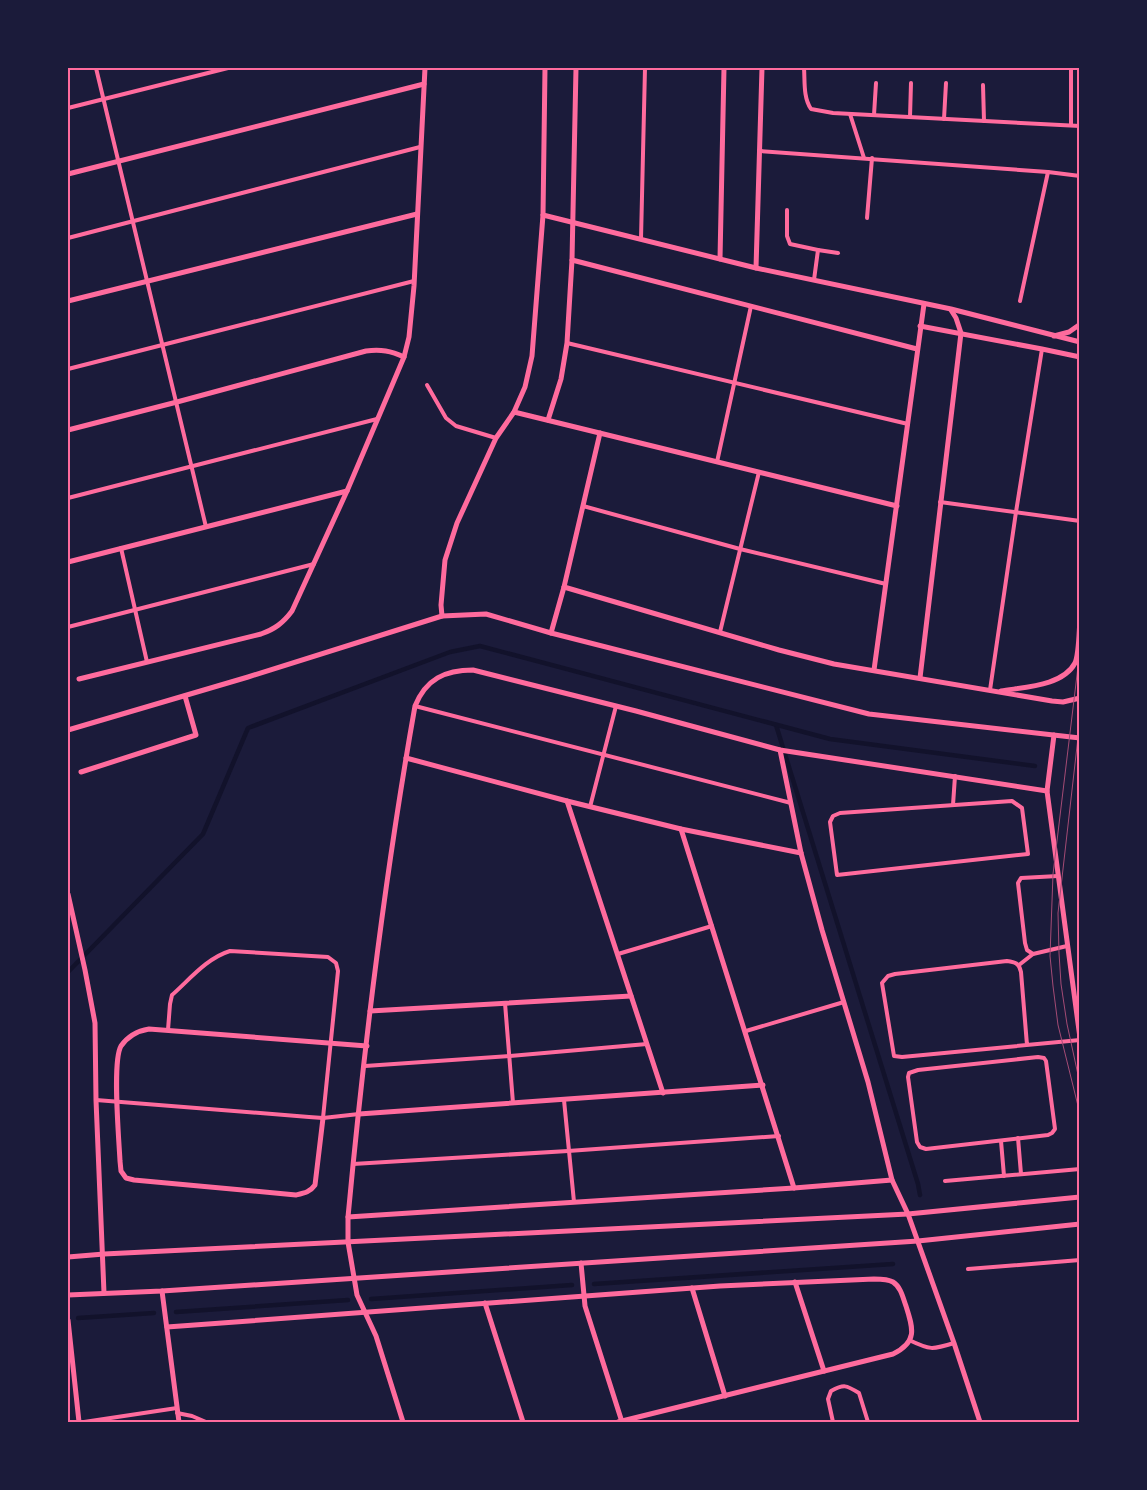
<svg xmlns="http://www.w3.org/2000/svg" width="1147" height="1490" font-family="Rubik,sans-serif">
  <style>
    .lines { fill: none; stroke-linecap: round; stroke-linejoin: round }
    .stream { stroke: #12122b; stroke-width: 4.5 }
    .service { stroke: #ff6b9d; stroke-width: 4 }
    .minor { stroke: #ff6b9d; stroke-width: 5 }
    .tram { stroke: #a44b75; stroke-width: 1 }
    .neatline { fill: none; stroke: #ff6b9d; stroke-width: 2 }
  </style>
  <rect width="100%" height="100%" fill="#1b1b3a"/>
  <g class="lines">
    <g class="stream">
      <polyline points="776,725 918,1184 920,1195"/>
      <polyline points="68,972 203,834 248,728 450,652 480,646 830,739 1035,766"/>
      <polyline points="594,1284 893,1264"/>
      <polyline points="371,1299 572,1285"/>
      <polyline points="176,1312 348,1300"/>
      <polyline points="78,1318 154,1313"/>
    </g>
    <g class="service">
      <polyline points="96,68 206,527"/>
      <path d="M804,68C805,81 803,97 811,109L833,113L1080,126"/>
      <polyline points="983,85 984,121"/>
      <polyline points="68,108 228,68"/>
      <polyline points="850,114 864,158"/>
      <polyline points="874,115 876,83"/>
      <polyline points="910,117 911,83"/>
      <polyline points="944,119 946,83"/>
      <polyline points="1071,125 1071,68"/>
      <polyline points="759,151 1048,172 1080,176"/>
      <polyline points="787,210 787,236 790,244 818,250 814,280"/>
      <polyline points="867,218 872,158"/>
      <polyline points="68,238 420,147"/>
      <polyline points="641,239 645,68"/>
      <polyline points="818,250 838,253"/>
      <polyline points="1020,301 1048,172"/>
      <polyline points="567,343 908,424"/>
      <polyline points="68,369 414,281"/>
      <polyline points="427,385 446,418 456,426 496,438"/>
      <polyline points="717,462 751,306"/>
      <polyline points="68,498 377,419"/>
      <polyline points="940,502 1080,521"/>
      <polyline points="583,506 740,549 886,584"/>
      <polyline points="121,548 147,662"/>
      <polyline points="68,627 314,564"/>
      <polyline points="720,632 759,472"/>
      <polyline points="990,690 1016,512 1042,349"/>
      <polyline points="415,706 791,803"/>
      <polygon points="1012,801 1022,808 1028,854 837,875 830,822 833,816 840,813"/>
      <polyline points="953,805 955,776"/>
      <polyline points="590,807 616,706"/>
      <polyline points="618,954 712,926"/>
      <polyline points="1033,954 1027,950 1025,943 1018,883 1021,878 1058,876"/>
      <polyline points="1019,965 1033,954 1067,946"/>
      <polyline points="505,1003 513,1103"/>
      <path d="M168,1030L170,1004L172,995C190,979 207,958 230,951L328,957L336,963L338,971L323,1118"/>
      <polyline points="746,1031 844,1002"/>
      <path d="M1027,1045L1021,972C1019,963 1015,962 1007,961L895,974L888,976L882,983L894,1056L902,1057L1080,1040"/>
      <polygon points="1038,1057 1044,1058 1046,1061 1055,1129 1052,1133 1048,1135 926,1149 920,1147 917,1142 908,1077 909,1073 918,1070"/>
      <polyline points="365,1066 510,1056 647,1044"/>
      <polyline points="96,1100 309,1117 323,1118 359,1114"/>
      <polyline points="564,1100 574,1202"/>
      <polyline points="1018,1138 1021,1174"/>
      <polyline points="1001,1141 1004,1176"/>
      <polyline points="353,1164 568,1151 779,1136"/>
      <polyline points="945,1181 1080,1169"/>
      <polyline points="968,1269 1080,1260"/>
      <path d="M909,1340C930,1350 932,1350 954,1343"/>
      <polyline points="177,1413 192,1416 206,1422"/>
      <polyline points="84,1422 177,1408"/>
      <path d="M833,1422L828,1399L831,1391C844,1384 846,1385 859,1393L868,1422"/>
    </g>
    <g class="minor">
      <polyline points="68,174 424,84"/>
      <polyline points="543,215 756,268 951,309 1080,342"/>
      <polyline points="720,259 724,68"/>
      <polyline points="572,260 917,349"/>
      <polyline points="756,268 762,68"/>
      <polyline points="68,301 417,214"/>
      <polyline points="920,326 1042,349 1080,357"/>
      <polyline points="1054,336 1069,332 1079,325 1080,323"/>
      <polyline points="514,412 897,506"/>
      <polyline points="548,420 561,379 567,343 572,260 576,68"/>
      <path d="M68,430L177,402L366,351C381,349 391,351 404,357"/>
      <polyline points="68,562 347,491"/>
      <polyline points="564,587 779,650 834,664 1052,701 1063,702 1080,698"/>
      <polyline points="442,616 441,605 445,560 457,523 496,438 514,412 525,387 532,356 543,215 545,68"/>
      <polyline points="551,633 564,587 600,433"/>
      <polyline points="874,670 924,304"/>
      <polyline points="920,678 961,333 956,318 951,310"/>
      <path d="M79,679L261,634C275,629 283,623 292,611L347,491L393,383L404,357L409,337L414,286L425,68"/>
      <path d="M1001,691C1024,687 1063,686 1075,663C1079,654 1079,631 1080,620"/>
      <polyline points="68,730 248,677 442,616 486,614 551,633 869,714 1080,738"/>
      <polyline points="1054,735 1047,791 1080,1038"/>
      <polyline points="780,750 801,853 822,930 868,1082 892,1180 908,1214 954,1343 980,1422"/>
      <polyline points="406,758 567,801 681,829 801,853"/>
      <polyline points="81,772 196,735 185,696"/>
      <polyline points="567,801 663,1093"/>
      <polyline points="681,829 794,1188"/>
      <polyline points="68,894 85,970 95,1023 96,1100 104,1293"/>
      <polyline points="370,1011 631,996"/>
      <polyline points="359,1114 763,1085"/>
      <path d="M323,1118L315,1185C310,1192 305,1193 296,1195L134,1180L126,1178L121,1171L120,1161C119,1140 112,1061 121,1046C128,1036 137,1031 149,1029L367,1046"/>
      <polyline points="348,1217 794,1188 892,1180"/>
      <polyline points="68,1257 104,1254 908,1214 1080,1197"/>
      <polyline points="581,1263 585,1306 622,1422"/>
      <polyline points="795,1282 824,1371"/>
      <polyline points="692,1288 725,1396"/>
      <polyline points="162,1291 179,1422"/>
      <polyline points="68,1295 162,1291 918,1241 1080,1224"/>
      <polyline points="485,1303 523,1422"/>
      <polyline points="68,1320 79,1422"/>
      <path d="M167,1327L720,1286L874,1279C880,1279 888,1279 893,1282C901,1287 903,1298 906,1306C913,1328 918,1342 893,1354L618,1422"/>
      <path d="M403,1422L376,1336L357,1295L348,1242V1217C364,1046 385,875 415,706C426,679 445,670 473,670L636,711L780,750L1047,791"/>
    </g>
    <g class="tram">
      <polyline points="1080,650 1053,874 1050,956 1053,986 1058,1025 1080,1114"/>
      <polyline points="1080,720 1058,913 1059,953 1061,984 1067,1024 1080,1084"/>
    </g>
  </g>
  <rect width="1147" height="1490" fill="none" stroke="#1b1b3a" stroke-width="138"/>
  <rect x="69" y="69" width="1009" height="1352" class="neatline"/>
</svg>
